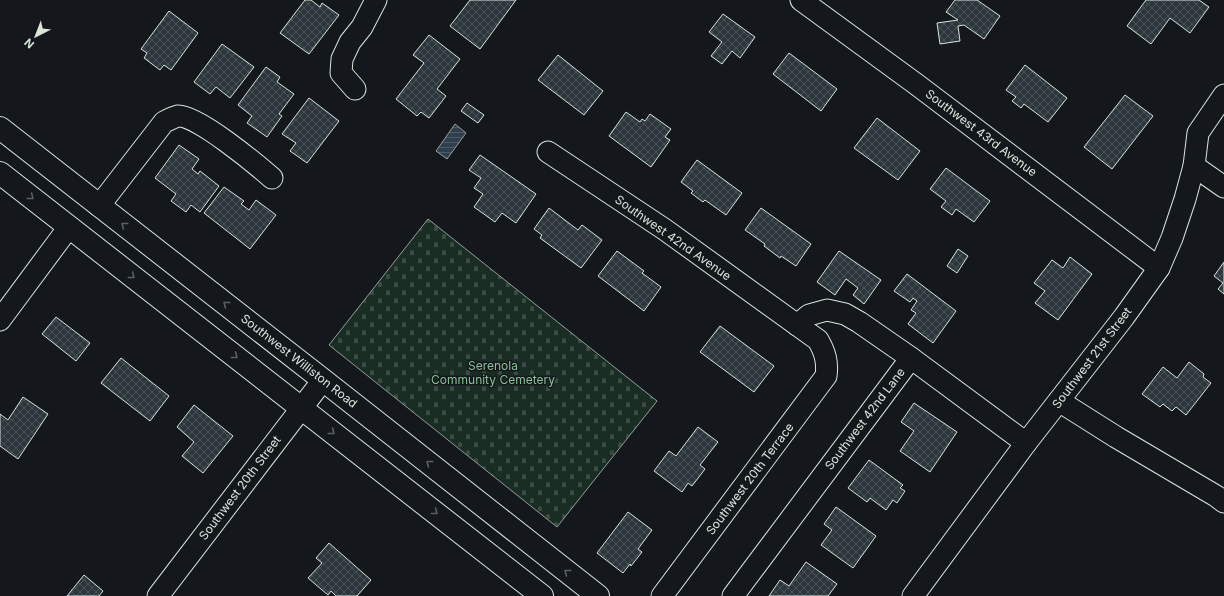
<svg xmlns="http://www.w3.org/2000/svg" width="1224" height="596" font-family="Inter,sans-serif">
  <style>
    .cemetery { fill: url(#cemetery-stones); stroke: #939e99 }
    .water { fill: url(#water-rules); stroke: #939e99 }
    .building { fill: url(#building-cross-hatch); stroke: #d8e6dc }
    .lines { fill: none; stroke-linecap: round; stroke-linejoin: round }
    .minor-casing { stroke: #d8e6dc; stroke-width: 23 }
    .highway-casing { stroke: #d8e6dc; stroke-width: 24 }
    .minor { stroke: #14181c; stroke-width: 21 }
    .highway { stroke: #14181c; stroke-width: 22 }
    .oneway { stroke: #59605f }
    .labels { text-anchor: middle; stroke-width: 3; stroke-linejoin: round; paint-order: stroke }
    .street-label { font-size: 12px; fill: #d8e6dc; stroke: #14181c }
    .park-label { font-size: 12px; fill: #8ac095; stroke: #14181c }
  </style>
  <defs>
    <pattern id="cemetery-stones" width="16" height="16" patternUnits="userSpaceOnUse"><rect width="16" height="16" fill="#1a2d24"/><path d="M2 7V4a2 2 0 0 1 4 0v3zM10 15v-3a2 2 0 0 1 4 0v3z" fill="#3b4b43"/></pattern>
    <pattern id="water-rules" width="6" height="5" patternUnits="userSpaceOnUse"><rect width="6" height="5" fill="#2f3f4d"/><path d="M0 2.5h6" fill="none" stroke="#4c5b66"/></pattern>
    <pattern id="building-cross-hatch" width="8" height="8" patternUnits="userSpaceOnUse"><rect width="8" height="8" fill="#2c363c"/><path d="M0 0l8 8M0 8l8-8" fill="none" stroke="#4a5358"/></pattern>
  </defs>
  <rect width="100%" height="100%" fill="#14181c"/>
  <polygon class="cemetery" points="428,219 657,401 557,527 329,345"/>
  <polygon class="water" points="455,124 466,133 447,159 436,151"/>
  <g class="building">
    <polygon points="305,0 311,0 320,7 322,3 339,15 309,54 280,33"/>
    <polygon points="470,0 516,0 480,49 450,26"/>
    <polygon points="955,0 977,0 1000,16 984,39 964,25 958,26 960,41 940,44 937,23 958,20 946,12"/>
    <polygon points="1146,0 1199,0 1209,7 1190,33 1170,18 1151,44 1127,26"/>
    <polygon points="169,11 198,33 171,70 164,65 160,70 144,58 147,53 141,49"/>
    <polygon points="723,14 755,37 740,58 732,51 722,64 711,56 722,42 709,32"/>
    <polygon points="429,35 460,59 437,89 446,96 429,118 421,112 417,116 396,99 424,63 413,55"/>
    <polygon points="222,44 254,67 230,98 216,87 210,94 194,82"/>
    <polygon points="789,53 837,89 821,111 773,74"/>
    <polygon points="558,55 603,91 584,115 538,80"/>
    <polygon points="1025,65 1067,98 1048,122 1024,104 1021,108 1012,101 1016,97 1006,90"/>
    <polygon points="266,67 280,77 277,82 294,94 279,114 282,116 267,137 247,123 252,116 238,105"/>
    <polygon points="1125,95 1153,116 1112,169 1084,147"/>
    <polygon points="309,98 339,121 307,163 290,151 296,143 282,134"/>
    <polygon points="467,103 484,115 478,123 461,111"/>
    <polygon points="626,112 640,122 642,119 645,121 650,114 671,129 665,137 670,140 651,167 609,136"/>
    <polygon points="877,118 920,151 898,180 854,148"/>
    <polygon points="179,145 199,159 192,169 198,174 200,171 219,186 200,212 191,205 186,212 171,201 176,194 155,178"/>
    <polygon points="480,155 536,194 516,223 502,213 495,222 474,207 483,194 474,188 481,178 469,170"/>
    <polygon points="697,160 742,193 726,215 705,200 703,202 691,193 693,191 681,182"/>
    <polygon points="946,168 990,201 974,222 956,209 952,215 941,207 946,201 930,189"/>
    <polygon points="224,187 244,201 241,204 249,210 256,200 276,215 250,249 204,213"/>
    <polygon points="549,208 578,230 582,225 602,240 581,268 540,238 542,235 534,229"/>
    <polygon points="761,208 811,244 796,266 781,256 780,258 764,246 765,244 745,230"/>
    <polygon points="958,249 968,256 957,273 947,266"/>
    <polygon points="617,251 644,271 642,273 661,287 644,311 598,276"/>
    <polygon points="839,251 881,280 864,304 853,295 858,288 846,279 835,295 817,282"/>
    <polygon points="1070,257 1092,274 1058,320 1035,303 1045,291 1034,283 1052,260 1063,268"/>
    <polygon points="1224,262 1224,294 1218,289 1223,283 1214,276"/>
    <polygon points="907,274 956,311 933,343 908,324 916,313 911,310 917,301 913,298 910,302 894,291"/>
    <polygon points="56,317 90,343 76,361 42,334"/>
    <polygon points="720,326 774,366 754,392 700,352"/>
    <polygon points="121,358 169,396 150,421 101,383"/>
    <polygon points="1189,362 1204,374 1203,377 1211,383 1186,415 1176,407 1172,411 1163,404 1160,407 1142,394 1163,367 1177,378"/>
    <polygon points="23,397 48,414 18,459 0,446 0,414 8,420"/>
    <polygon points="914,403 957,432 930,472 900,451 914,431 901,422"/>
    <polygon points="194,405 233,436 203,473 182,456 194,442 177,427"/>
    <polygon points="698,427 718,442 700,465 705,469 692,486 688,483 682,492 654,471 669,451 676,456"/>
    <polygon points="869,460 903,485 900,488 905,491 897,503 893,500 886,510 870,498 867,502 848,488"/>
    <polygon points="836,507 876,536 853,568 821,545 832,530 824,524"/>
    <polygon points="628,512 652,530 638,549 642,552 631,566 630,564 623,573 597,553"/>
    <polygon points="329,543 371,580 357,596 336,596 331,591 328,595 308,578 322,563 316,558"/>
    <polygon points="806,562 837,584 828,596 769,596 780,580 789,586"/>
    <polygon points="84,575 103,591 99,596 67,596"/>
  </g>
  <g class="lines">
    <defs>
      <g id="minor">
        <polyline points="801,0 916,84 1159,268"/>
        <polyline points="355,89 341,73 342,59 350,42 362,27 376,0"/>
        <path d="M548,152L664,229L818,340C825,352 828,362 826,376L662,596"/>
        <polyline points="1194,166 1224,187"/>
        <path d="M99,206L164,122C168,120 174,117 178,116C197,115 256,164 272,178"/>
        <polyline points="0,320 69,227"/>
        <polyline points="797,325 809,315 827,310 845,314 859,322 911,358 1026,443"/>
        <polyline points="1059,401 1116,437 1216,496 1224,502"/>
        <polyline points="158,596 323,380"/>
        <polyline points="733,596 911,358"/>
        <polyline points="913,596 1026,443 1124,317 1159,268 1172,238 1185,199 1194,166 1198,133 1224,95"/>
      </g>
      <g id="highway">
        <polyline points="0,128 323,380 598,596"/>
        <polyline points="0,173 542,596"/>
      </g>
    </defs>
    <use href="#minor" class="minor-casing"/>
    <use href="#highway" class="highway-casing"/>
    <use href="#minor" class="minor"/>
    <use href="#highway" class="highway"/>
  </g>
  <defs><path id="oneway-chevron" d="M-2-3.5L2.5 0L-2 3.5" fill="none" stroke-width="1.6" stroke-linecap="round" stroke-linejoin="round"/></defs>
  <g class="oneway">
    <use href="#oneway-chevron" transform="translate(31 197) rotate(38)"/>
    <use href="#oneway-chevron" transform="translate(124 225) rotate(-142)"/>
    <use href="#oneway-chevron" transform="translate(132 276) rotate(38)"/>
    <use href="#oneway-chevron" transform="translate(226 304) rotate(-142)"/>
    <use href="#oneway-chevron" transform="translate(235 356) rotate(38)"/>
    <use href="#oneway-chevron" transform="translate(332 432) rotate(38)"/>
    <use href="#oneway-chevron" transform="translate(429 463) rotate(-142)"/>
    <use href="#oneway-chevron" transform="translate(435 512) rotate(38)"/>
    <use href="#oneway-chevron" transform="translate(567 572) rotate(-142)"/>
  </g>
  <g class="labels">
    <g class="street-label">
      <text transform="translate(981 133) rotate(37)" y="4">Southwest 43rd Avenue</text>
      <text transform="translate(673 238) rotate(35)" y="4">Southwest 42nd Avenue</text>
      <text transform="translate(1092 358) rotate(-53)" y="4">Southwest 21st Street</text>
      <text transform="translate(299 361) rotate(38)" y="4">Southwest Williston Road</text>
      <text transform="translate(865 419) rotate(-53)" y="4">Southwest 42nd Lane</text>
      <text transform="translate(750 479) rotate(-53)" y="4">Southwest 20th Terrace</text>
      <text transform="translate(240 488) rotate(-53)" y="4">Southwest 20th Street</text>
    </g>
    <g class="park-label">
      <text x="493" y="370">Serenola<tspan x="493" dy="14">Community Cemetery</tspan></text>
    </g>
  </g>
  <g transform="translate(36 36) rotate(222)" stroke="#14181c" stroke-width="3" paint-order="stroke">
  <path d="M0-3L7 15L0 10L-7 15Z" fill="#d8e6dc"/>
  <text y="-6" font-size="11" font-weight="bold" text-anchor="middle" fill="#d8e6dc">N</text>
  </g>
</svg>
